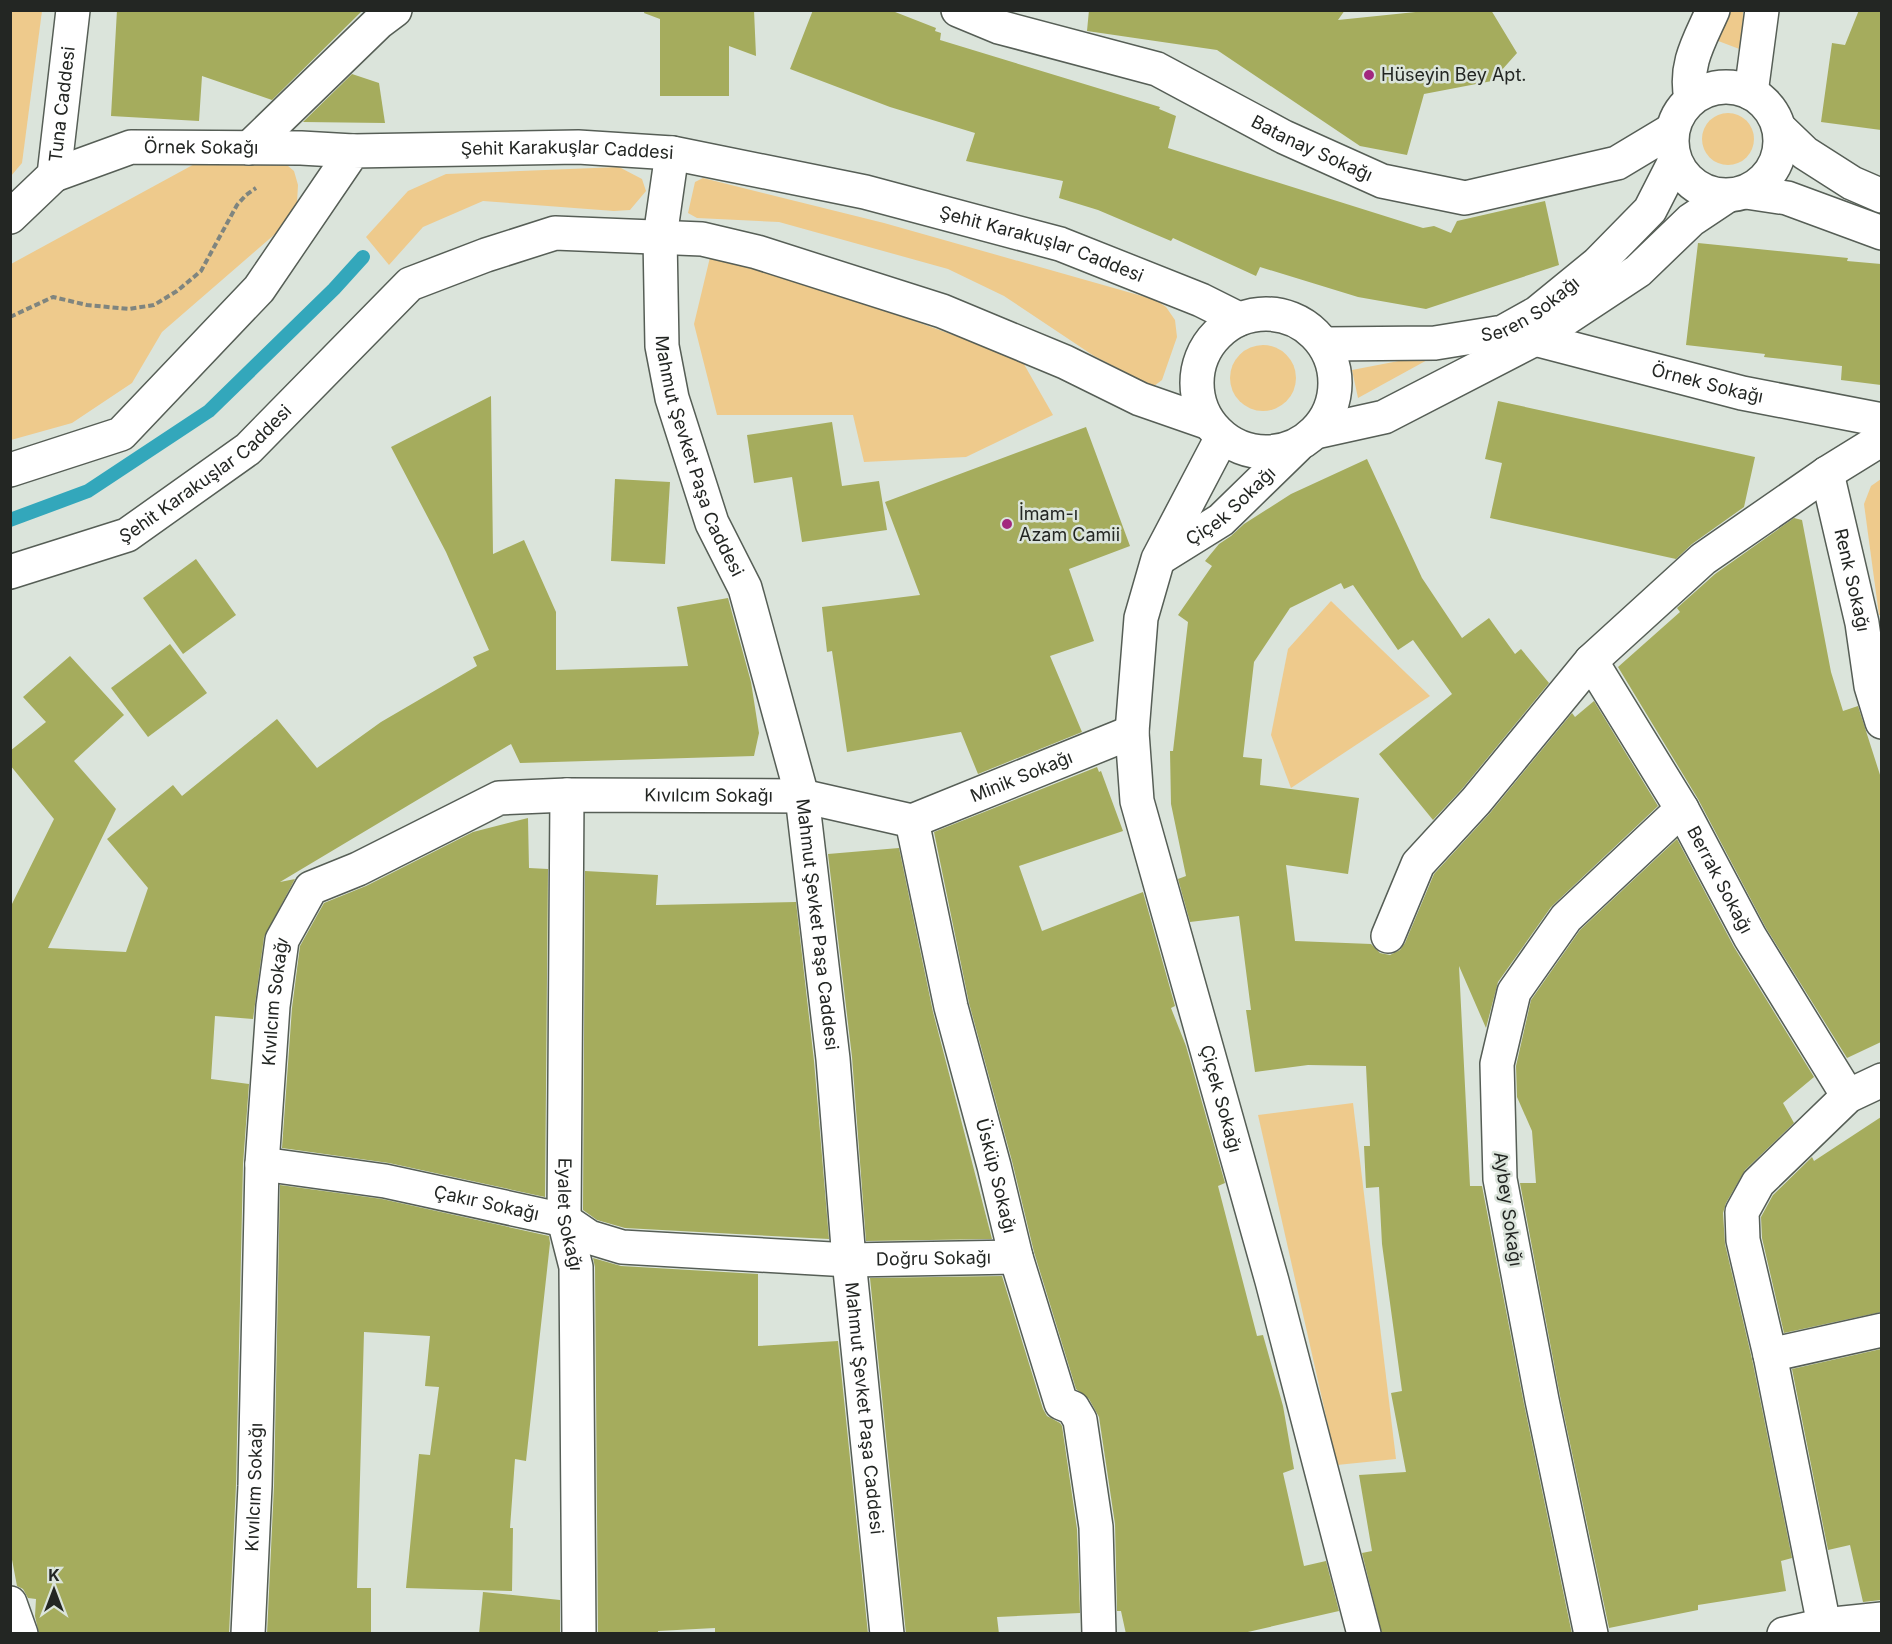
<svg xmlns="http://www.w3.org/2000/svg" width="1892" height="1644" font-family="Inter,sans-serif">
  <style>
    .green { fill: #eeca8c }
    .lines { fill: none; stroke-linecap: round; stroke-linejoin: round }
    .stream { stroke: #33a7bb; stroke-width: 14 }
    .building { fill: #a5ac5d }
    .street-casing { stroke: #565e56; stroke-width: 36 }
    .secondary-casing { stroke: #565e56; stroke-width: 36 }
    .path { stroke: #7f857f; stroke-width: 4; stroke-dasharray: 6 3; stroke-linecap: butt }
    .street { stroke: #fff; stroke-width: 33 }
    .secondary { stroke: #fff; stroke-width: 33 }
    .poi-dot { fill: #a2287e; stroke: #dbe4db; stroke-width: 2 }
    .labels { text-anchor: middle; stroke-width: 5; stroke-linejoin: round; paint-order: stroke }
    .poi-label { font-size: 18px; fill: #232623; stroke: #dbe4db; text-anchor: start }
    .street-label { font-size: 18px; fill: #232623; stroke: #dbe4db }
  </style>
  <rect width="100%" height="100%" fill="#dbe4db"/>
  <g class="green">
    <polygon points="11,10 42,11 22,163 11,176"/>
    <polygon points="1729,11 1743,11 1742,50 1713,39"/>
    <circle cx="1728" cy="139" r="26"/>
    <polygon points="281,160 294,171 298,185 297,203 282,228 162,332 132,383 72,423 11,440 11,264 200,161"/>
    <polygon points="619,167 642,179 646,191 630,210 614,211 483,201 423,227 389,265 366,237 408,191 446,174"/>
    <polygon points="703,178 884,223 1156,300 1166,307 1175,320 1177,337 1162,380 1154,386 1142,381 1094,356 1004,296 948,269 779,222 697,218 688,213 695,182"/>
    <polygon points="712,249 1021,359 1053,415 966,457 864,462 853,415 717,415 694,324"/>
    <circle cx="1263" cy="378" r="33"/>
    <polygon points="1440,353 1358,398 1352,370"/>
    <polygon points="1881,479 1881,615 1879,615 1864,504 1871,486"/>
    <polygon points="1331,601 1430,696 1291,788 1271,735 1288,649"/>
    <polygon points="1353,1103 1396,1459 1337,1465 1258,1115"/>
  </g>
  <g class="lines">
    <polyline class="stream" points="10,520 88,491 209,411 334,289 363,257"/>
  </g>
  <g class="building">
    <polygon points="117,10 363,10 272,100 202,76 199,121 111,116"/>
    <polygon points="645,10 754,10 756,56 729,46 729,96 660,96 660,19 644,13"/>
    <polygon points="813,10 890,10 936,28 935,31 941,33 940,40 1160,107 1159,109 1176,116 1168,148 1423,228 1434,226 1451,233 1457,221 1545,201 1559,265 1426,309 1358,297 1260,267 1256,276 1173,238 1171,241 1098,210 1059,198 1063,181 966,161 975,133 890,107 790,69"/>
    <polygon points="1089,10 1345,10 1338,20 1435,10 1491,10 1517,53 1492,81 1424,94 1407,155 1360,146 1217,50 1087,31"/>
    <polygon points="1859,10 1881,10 1881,130 1821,122 1832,43 1845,45"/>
    <polygon points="352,74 379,83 385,123 303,122"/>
    <polygon points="1698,243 1848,258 1847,261 1881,264 1881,385 1841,380 1842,366 1764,357 1765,354 1686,345"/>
    <polygon points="491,396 493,554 524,540 556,612 556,670 688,666 677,607 728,598 751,682 759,733 754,756 520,763 511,744 280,882 295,879 264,937 253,1019 215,1016 211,1079 249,1084 243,1164 236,1485 229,1634 39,1634 35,1616 36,1599 28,1598 23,1589 17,1586 10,1549 10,908 54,819 10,765 10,751 46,722 23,697 70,656 124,715 74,761 116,809 48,948 126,952 148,888 107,839 173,785 182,796 277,719 317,768 381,722 477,666 473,657 489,650 446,552 391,447"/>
    <polygon points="1498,401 1755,457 1744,507 1692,544 1676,559 1490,518 1502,463 1485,459"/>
    <polygon points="832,422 842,486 879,481 887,530 802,542 792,477 754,483 747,435"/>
    <polygon points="1086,427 1130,546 1069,569 1094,641 1050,656 1082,732 978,774 961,732 847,752 832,651 827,652 822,607 920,595 885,502"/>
    <polygon points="1367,459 1422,578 1462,638 1489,618 1515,654 1521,649 1549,683 1462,789 1433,820 1379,754 1452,694 1413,640 1398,650 1353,585 1344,589 1341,583 1290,608 1254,662 1243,757 1262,759 1260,785 1359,798 1348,874 1286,865 1295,941 1371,944 1380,953 1390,955 1400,950 1405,943 1434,874 1490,813 1572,713 1575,717 1594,701 1658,806 1551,907 1498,982 1486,1028 1459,966 1470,1186 1482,1186 1524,1404 1572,1634 1382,1634 1362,1553 1372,1551 1359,1475 1406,1472 1391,1393 1402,1391 1382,1244 1379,1187 1366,1188 1364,1146 1370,1146 1366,1066 1308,1065 1255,1072 1246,1010 1251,1010 1239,916 1190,922 1178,879 1186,876 1171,804 1170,751 1173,751 1188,622 1178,615 1212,566 1205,561 1219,544 1231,536 1244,524 1291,494"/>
    <polygon points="615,479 670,482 665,564 611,561"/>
    <polygon points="1794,518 1802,520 1831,672 1843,711 1858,706 1881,778 1881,1042 1847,1058 1766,928 1698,799 1618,667 1680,612 1677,608 1715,574"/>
    <polygon points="196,559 236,615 183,654 143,598"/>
    <polygon points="170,644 207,693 148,737 111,688"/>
    <polygon points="1097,767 1099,772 1101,771 1123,831 1019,866 1042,931 1143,892 1175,1006 1171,1008 1186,1046 1225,1183 1218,1186 1257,1336 1263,1335 1283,1406 1294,1469 1283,1473 1304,1566 1326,1561 1339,1611 1239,1634 1126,1634 1121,1611 1117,1611 1115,1524 1099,1417 1089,1399 1076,1389 1034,1252 1012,1161 969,1003 934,832"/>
    <polygon points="528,818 529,868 548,869 545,1197 389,1163 282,1148 292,1008 300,946 324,903 366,886 473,832"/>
    <polygon points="1677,839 1734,947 1814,1077 1783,1103 1794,1123 1745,1170 1726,1203 1723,1213 1725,1244 1752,1359 1792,1558 1781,1561 1786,1591 1698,1605 1698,1610 1609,1628 1560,1396 1520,1183 1536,1183 1532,1131 1517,1097 1516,1066 1531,1000 1580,930"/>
    <polygon points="899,848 933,1012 992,1239 866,1241 852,1057 828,854"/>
    <polygon points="585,871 658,875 656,905 796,902 814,1061 829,1239 625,1228 597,1220 583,1210"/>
    <polygon points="1881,1117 1881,1312 1784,1333 1762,1238 1761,1217 1773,1195 1812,1157 1814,1161"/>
    <polygon points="280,1185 382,1199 549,1236 550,1243 526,1461 515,1459 510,1528 513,1528 512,1591 406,1588 419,1454 430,1455 439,1387 425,1386 430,1336 364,1332 357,1588 371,1588 371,1634 267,1634 274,1486"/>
    <polygon points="593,1258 621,1266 758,1274 758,1346 838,1341 868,1634 715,1634 715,1628 658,1631 658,1634 598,1634 595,1267"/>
    <polygon points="1002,1276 1043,1409 1047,1416 1060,1423 1062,1426 1077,1529 1080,1613 997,1617 999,1634 906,1634 870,1278"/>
    <polygon points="1881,1349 1881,1600 1863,1602 1850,1545 1828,1550 1792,1369"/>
    <polygon points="483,1592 560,1600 560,1634 479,1634"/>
  </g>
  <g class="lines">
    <defs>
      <g id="street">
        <path id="s1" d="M958,10L999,27L1157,69L1284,137L1382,181L1465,198L1617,163L1672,130"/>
        <polyline points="1751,93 1762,10"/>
        <path d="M1691,98C1684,64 1700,40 1713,10"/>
        <polyline points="249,148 379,22 395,10"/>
        <path id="s2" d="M1535,339L1742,393L1882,420"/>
        <path id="s3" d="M1222,437L1158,559L1141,618L1132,732L1137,801L1272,1281L1364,1634"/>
        <path id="s4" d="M1827,473L1862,623L1871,686L1882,722"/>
        <path id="s5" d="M1160,558L1221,520L1297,446"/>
        <path id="s6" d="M1591,661L1682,809L1750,937L1848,1096"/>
        <path id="s7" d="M567,795L564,1220L576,1267L579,1634"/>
        <path id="s8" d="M912,821L1132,732"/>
        <polyline points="1388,936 1418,864 1476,801 1591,661 1703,559 1827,473 1882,439"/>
        <path id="s9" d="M262,1164L385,1181L564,1220L589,1237L622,1247L849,1260L1016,1257"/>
        <polyline points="1770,1355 1882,1330"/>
        <polyline points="10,1603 21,1634"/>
        <polyline points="1824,1625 1770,1355 1743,1240 1742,1212 1758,1183 1848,1096 1882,1080"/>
        <path id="s10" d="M248,1634L255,1486L262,1164L273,1006L282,940L311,888L358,869L499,798L567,795L802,796L912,821L951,1007L994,1166L1016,1257L1061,1403L1073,1408L1080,1420L1096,1527L1099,1634"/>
        <polyline points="1591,1634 1542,1400 1500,1179 1497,1064 1514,992 1566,918 1682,809"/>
      </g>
      <g id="secondary">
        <circle cx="1726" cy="141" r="54"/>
        <polyline points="1779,128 1805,153 1852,183 1882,196"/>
        <path id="s11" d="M672,153L660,237L662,346L672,398L712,523L745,588L802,796L833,1059L849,1260L887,1634"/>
        <path id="s12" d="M54,175L131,147L301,148L353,151"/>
        <polyline points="1746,192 1787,198 1882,233"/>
        <path id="s13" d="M10,217L54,175L73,10"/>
        <circle cx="1266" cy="383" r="69"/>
        <path id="s14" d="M1325,344L1435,343L1503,332L1537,313L1597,264L1650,210L1675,161"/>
        <polyline points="1316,432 1384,417 1535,339 1638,271 1691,220 1727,196"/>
        <path id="s15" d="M10,470L121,434L259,289L353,151L578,147L672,153L865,192L1060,244L1201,300L1239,319"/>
        <path id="s16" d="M10,572L127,535L248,449L410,284L486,255L555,233L702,239L757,252L942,311L1065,362L1140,399L1209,423"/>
        <polyline points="1784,1634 1824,1625 1882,1619"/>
      </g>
    </defs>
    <use href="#street" class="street-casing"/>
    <use href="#secondary" class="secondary-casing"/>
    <polyline class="path" points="10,317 53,297 87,305 129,309 154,305 177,291 201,271 237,205 246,195 256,188"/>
    <use href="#street" class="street"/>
    <use href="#secondary" class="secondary"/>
  </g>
  <g class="poi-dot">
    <circle cx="1369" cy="75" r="6"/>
    <circle cx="1007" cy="524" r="6"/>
  </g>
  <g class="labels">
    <g class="poi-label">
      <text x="1381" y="81">Hüseyin Bey Apt.</text>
      <text x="1019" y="520">İmam-ı<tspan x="1019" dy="21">Azam Camii</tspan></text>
    </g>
    <g class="street-label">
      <text dy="6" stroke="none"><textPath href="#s13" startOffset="132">Tuna Caddesi</textPath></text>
      <text dy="6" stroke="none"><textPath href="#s12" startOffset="152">Örnek Sokağı</textPath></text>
      <text dy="6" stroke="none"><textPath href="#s1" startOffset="382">Batanay Sokağı</textPath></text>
      <text dy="6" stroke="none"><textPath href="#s15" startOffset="698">Şehit Karakuşlar Caddesi</textPath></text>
      <text dy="6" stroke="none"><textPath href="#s15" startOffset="1184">Şehit Karakuşlar Caddesi</textPath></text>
      <text dy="6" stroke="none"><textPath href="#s14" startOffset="213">Seren Sokağı</textPath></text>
      <text dy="6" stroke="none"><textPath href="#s2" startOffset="178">Örnek Sokağı</textPath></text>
      <text dy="6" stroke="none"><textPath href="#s11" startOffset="310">Mahmut Şevket Paşa Caddesi</textPath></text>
      <text dy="6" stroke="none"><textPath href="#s16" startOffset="222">Şehit Karakuşlar Caddesi</textPath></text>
      <text dy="6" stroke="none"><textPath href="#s5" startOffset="88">Çiçek Sokağı</textPath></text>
      <text dy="6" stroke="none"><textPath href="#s4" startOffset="110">Renk Sokağı</textPath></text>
      <text dy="6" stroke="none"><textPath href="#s8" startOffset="118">Minik Sokağı</textPath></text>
      <text dy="6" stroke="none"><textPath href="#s10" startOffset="1173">Kıvılcım Sokağı</textPath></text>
      <text dy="6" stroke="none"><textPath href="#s6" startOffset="254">Berrak Sokağı</textPath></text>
      <text dy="6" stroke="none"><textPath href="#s11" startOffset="796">Mahmut Şevket Paşa Caddesi</textPath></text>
      <text dy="6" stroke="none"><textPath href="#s10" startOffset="633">Kıvılcım Sokağı</textPath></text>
      <text dy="6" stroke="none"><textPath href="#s3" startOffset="692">Çiçek Sokağı</textPath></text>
      <text dy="6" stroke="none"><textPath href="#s10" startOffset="1744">Üsküp Sokağı</textPath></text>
      <text dy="6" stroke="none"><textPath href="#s9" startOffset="228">Çakır Sokağı</textPath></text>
      <text transform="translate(1508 1209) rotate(82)" y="6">Aybey Sokağı</text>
      <text dy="6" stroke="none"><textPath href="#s7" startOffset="420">Eyalet Sokağı</textPath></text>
      <text dy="6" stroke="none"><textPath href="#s9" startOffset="684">Doğru Sokağı</textPath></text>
      <text dy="6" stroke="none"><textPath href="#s11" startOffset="1282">Mahmut Şevket Paşa Caddesi</textPath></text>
      <text dy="6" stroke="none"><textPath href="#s10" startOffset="147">Kıvılcım Sokağı</textPath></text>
    </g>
  </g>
  <rect width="1892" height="1644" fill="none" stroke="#232623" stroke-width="24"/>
  <g transform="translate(54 1590)" stroke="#dbe4db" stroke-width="4.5" paint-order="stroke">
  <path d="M0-4.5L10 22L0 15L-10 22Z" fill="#232623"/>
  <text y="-9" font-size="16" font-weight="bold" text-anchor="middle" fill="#232623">K</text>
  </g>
</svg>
